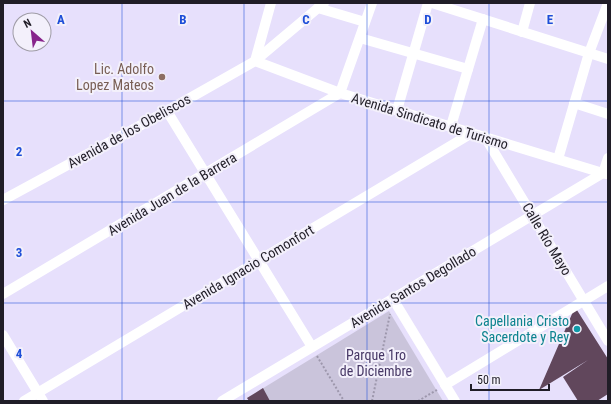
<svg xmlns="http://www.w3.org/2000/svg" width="611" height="404" font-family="'Roboto Condensed',sans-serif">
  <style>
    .green { fill: #cac4db }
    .building { fill: #61475c }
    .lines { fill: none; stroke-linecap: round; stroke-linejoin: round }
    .path { stroke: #9d97ac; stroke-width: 2; stroke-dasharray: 2 2; stroke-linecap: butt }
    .minor { stroke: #fff; stroke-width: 10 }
    .grid { fill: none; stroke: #1d4ed8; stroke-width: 1; stroke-opacity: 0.55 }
    .education-dot { fill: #8d6e63; stroke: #f3f0fb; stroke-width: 1.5 }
    .culture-dot { fill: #0f9aa8; stroke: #f3f0fb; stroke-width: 1.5 }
    .labels { text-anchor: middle; stroke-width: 4; stroke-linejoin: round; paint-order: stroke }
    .education-label { font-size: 14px; fill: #785e54; stroke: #f3f0fb; text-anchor: end }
    .street-label { font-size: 14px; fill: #201d27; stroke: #f3f0fb }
    .culture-label { font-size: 14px; fill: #0d838f; stroke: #f3f0fb; text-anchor: end }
    .park-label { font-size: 14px; fill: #463765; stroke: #f3f0fb }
    .grid-label { font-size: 13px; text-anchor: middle; font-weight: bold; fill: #1d4ed8; stroke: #f3f0fb; stroke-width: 4; stroke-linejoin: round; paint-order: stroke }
  </style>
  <rect width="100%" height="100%" fill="#e7e0fc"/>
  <polygon class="green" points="389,311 443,401 249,401 247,398"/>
  <g class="building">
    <polygon points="575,307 608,359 608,394 597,401 578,401 563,377 588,360 539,390"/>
    <polygon points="263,388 270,401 249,401 247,398"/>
  </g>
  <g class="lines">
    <g class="path">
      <polyline points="317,356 344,401"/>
      <polyline points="372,401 390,314"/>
      <polyline points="418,401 437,390"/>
    </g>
    <g class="minor">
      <polyline points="432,3 608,59"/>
      <polyline points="318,8 365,22"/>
      <polyline points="522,32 530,3"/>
      <polyline points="360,38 468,69"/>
      <polyline points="255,61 340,93 606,174"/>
      <polyline points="255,61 271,3"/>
      <polyline points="574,103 608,114"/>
      <polyline points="397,110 428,3"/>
      <polyline points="167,111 312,347"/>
      <polyline points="451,126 483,19"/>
      <polyline points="485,137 608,341"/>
      <polyline points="558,159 589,53 608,3"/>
      <polyline points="3,200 167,111 255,61 324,3"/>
      <polyline points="3,294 340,93 372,3"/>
      <polyline points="393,299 455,401"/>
      <polyline points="3,335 43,401"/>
      <polyline points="445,385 608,286"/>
      <polyline points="24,401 472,133"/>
      <polyline points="222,401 603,173 608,158"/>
    </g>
  </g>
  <path class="grid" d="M122,3V401M244,3V401M367,3V401M489,3V401M3,101H608M3,202H608M3,303H608"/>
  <circle class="education-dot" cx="162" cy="77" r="4"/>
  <circle class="culture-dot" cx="577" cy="329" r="4"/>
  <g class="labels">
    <g class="education-label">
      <text x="154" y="74">Lic. Adolfo<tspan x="154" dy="16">Lopez Mateos</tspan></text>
    </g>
    <g class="street-label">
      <text transform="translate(430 121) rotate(17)" y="5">Avenida Sindicato de Turismo</text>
      <text transform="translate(129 131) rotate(-29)" y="5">Avenida de los Obeliscos</text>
      <text transform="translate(172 194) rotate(-31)" y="5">Avenida Juan de la Barrera</text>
      <text transform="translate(547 239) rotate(59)" y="5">Calle Río Mayo</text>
      <text transform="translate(248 267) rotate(-31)" y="5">Avenida Ignacio Comonfort</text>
      <text transform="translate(413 287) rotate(-31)" y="5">Avenida Santos Degollado</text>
    </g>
    <g class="culture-label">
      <text x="569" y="326">Capellania Cristo<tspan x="569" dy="16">Sacerdote y Rey</tspan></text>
    </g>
    <g class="park-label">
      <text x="376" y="360">Parque 1ro<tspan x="376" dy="16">de Diciembre</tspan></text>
    </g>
  </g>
  <g class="grid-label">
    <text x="61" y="24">A</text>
    <text x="183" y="24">B</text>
    <text x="306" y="24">C</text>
    <text x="428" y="24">D</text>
    <text x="550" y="24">E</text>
    <text x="19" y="156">2</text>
    <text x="19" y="257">3</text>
    <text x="19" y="358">4</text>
  </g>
  <rect width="611" height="404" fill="none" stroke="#201d27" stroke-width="8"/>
  <g transform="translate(32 32) rotate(332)"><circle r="19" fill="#f3f0fb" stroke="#9f9ca6"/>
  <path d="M0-3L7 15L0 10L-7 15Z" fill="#87238b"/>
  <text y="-6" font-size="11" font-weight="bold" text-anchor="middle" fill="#201d27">N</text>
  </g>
  <path d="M471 384v6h78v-6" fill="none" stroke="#201d27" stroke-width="2"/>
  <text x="477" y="384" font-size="12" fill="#201d27" stroke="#f3f0fb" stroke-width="3" paint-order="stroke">50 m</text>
</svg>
